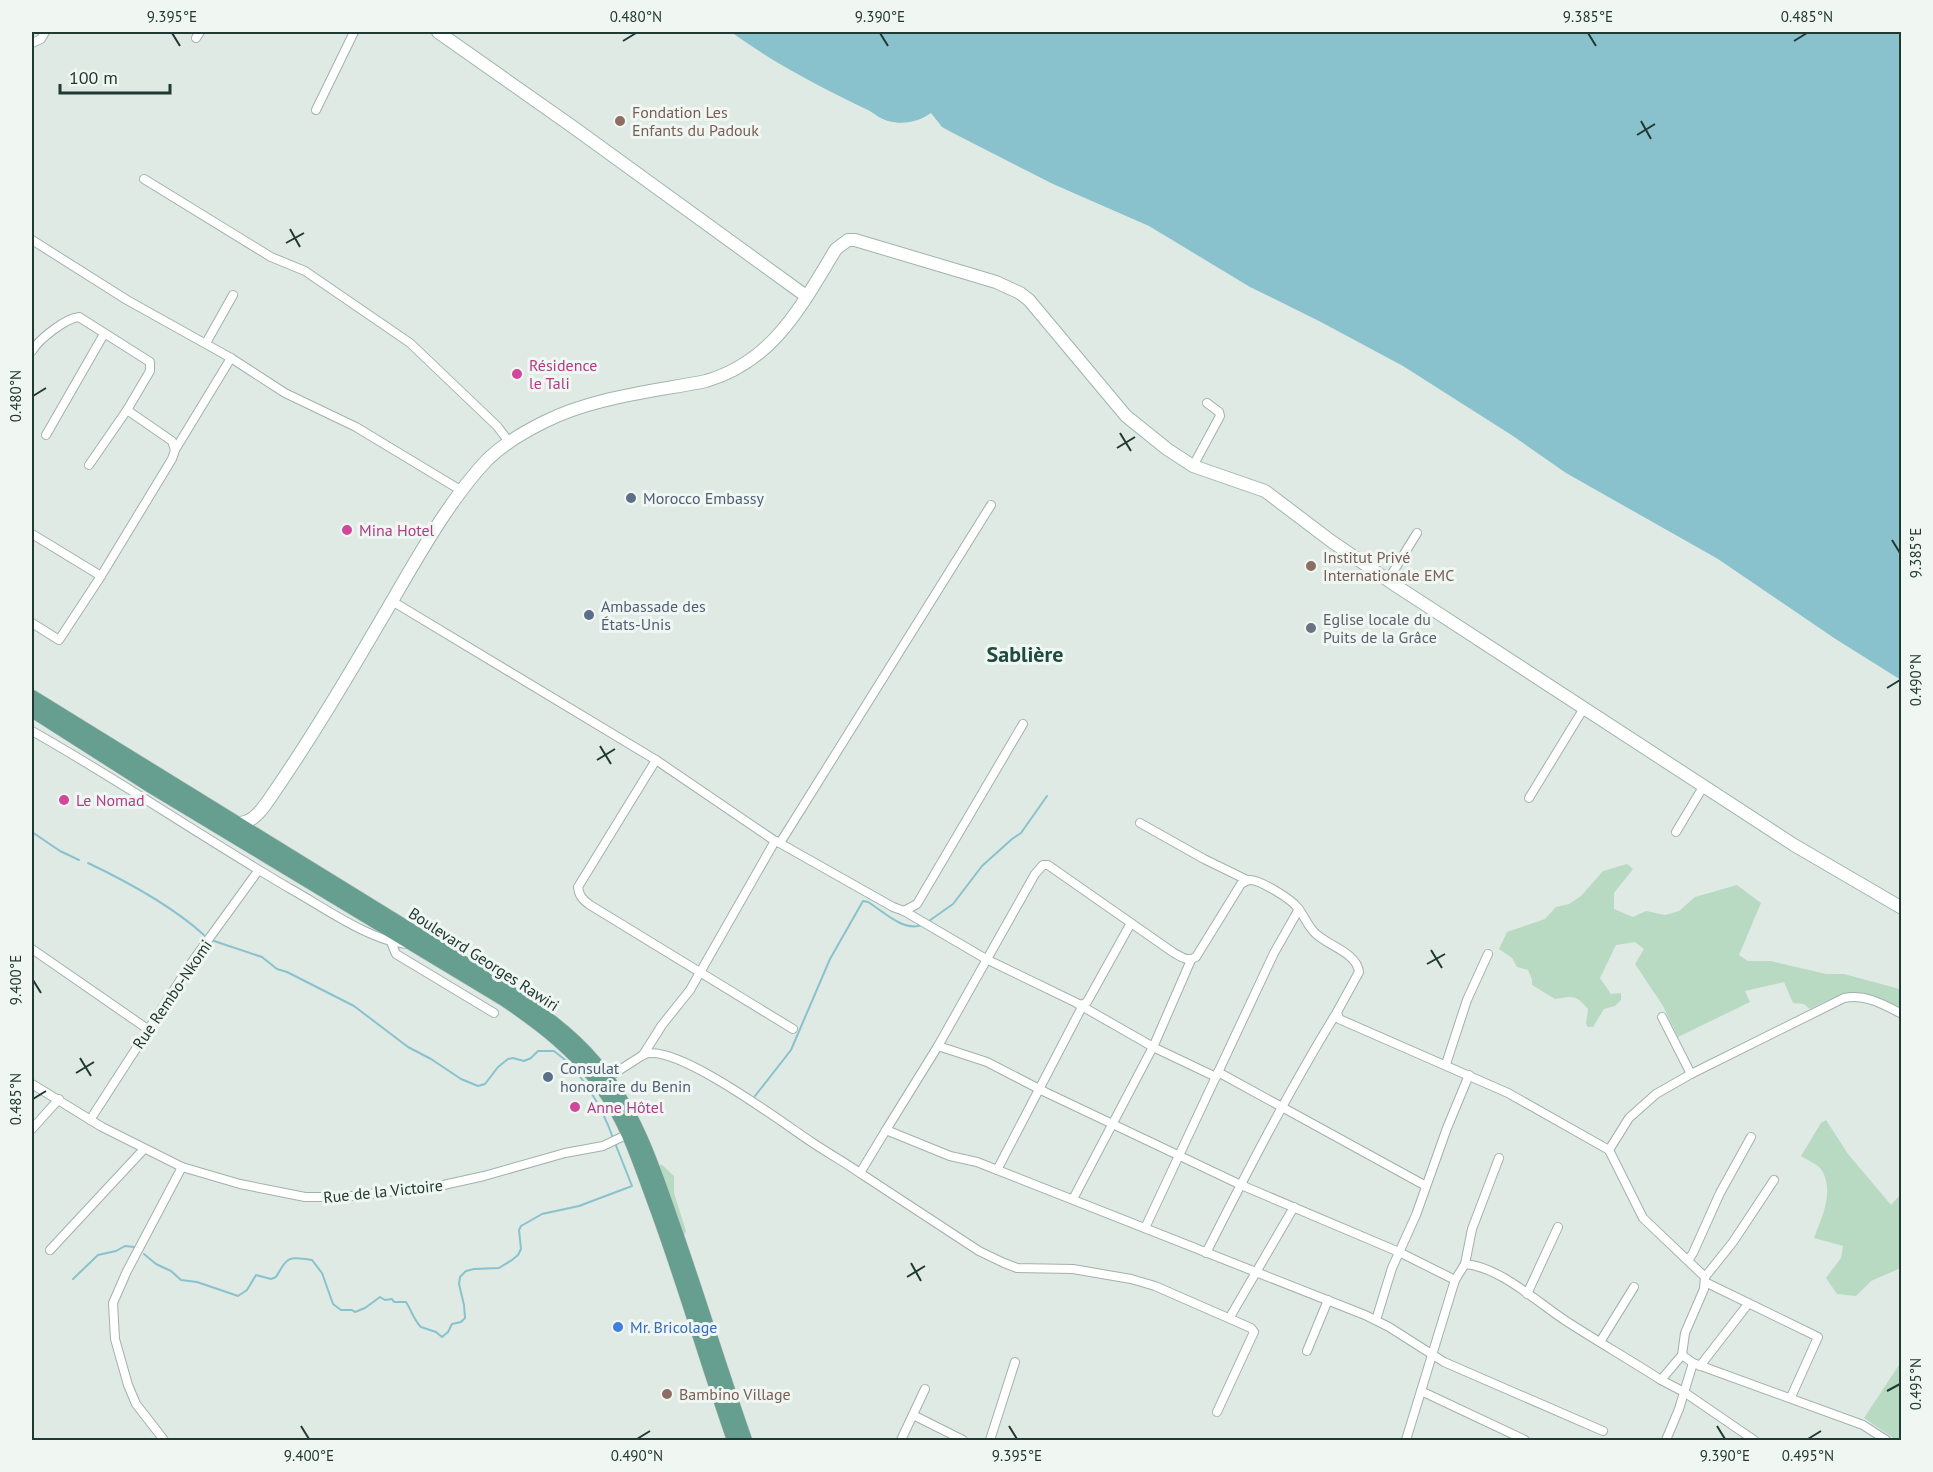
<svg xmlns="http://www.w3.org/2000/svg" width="1933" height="1472" font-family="'PT Sans',sans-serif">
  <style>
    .green { fill: #b9dac2 }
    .water { fill: #89c2cd }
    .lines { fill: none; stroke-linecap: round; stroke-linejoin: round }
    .stream { stroke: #89c2cd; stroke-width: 2 }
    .minor-casing { stroke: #a2b1ac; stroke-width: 10 }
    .secondary-casing { stroke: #9fb5ad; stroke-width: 14 }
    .primary-casing { stroke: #bcc4c2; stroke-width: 15 }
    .minor { stroke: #fff; stroke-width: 8 }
    .secondary { stroke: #fff; stroke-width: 12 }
    .primary { stroke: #669e90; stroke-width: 14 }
    .ticks { fill: none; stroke: #213933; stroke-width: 2 }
    .education-dot { fill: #8d6e63; stroke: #f0f7f3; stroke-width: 2 }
    .hotel-dot { fill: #d1479c; stroke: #f0f7f3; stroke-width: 2 }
    .service-dot { fill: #5c6f8a; stroke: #f0f7f3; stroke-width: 2 }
    .worship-dot { fill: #6b7280; stroke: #f0f7f3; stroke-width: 2 }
    .shop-dot { fill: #3f7fe0; stroke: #f0f7f3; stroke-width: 2 }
    .labels { text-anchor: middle; stroke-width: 6; stroke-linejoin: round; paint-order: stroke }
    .education-label { font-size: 16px; fill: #785e54; stroke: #f0f7f3; text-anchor: start }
    .hotel-label { font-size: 16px; fill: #b23c85; stroke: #f0f7f3; text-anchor: start }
    .service-label { font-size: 16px; fill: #4e5e75; stroke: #f0f7f3; text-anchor: start }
    .worship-label { font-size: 16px; fill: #5b616d; stroke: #f0f7f3; text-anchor: start }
    .street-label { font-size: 16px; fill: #213933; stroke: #f0f7f3 }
    .shop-label { font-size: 16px; fill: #366cbe; stroke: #f0f7f3; text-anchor: start }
    .district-label { font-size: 22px; font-weight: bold; fill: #1e4a40; stroke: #f0f7f3 }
    .neatline { fill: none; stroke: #213933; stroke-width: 2 }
    .ticks-label { font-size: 15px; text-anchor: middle; fill: #213933 }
  </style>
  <rect width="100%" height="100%" fill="#dfeae5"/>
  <g class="green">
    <path d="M1627,864L1633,869L1614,893V909L1633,917L1646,911L1665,915L1679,911L1695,897L1737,885L1761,903L1739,955L1748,961H1771L1826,974H1844L1896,988L1901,990V1009C1858,988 1854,987 1810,1009L1804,1004L1793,1003L1784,982L1745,991L1750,1002L1678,1037L1663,1006L1635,964L1644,949L1635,942L1616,945L1600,978L1611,994L1621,993V1000L1615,1006L1604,1009L1593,1027H1588L1586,1024L1588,1009C1576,994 1572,996 1555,999L1532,985V979L1528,970L1517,967L1512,958L1499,949L1507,932L1545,919L1556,907L1569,904L1581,896L1603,871Z"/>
    <path d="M1826,1120L1848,1154L1891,1205L1901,1194V1268L1871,1281L1856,1296L1837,1294L1826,1278L1841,1258L1843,1246L1814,1238C1822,1217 1835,1191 1821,1169C1817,1164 1807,1160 1801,1156L1821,1123Z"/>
    <polygon points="661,1164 674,1176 674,1193 686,1231 684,1236 659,1167"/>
    <polygon points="1901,1362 1901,1440 1896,1440 1864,1418"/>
  </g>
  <path class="water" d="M731,32H1901V680L1834,638L1718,559L1566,473L1513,436L1403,366L1319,321L1250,287L1149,226L1053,184L953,133L942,127L931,113C918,122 904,125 888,121C880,119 874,113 868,110C820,87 774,63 731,32Z"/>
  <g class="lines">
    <g class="stream">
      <polyline points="32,832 60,851 79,860"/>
      <path d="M88,863C128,882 171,905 204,935"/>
      <polyline points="929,921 953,904 982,866 1012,839 1021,833 1047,796"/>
      <path d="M214,941L262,957L277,969L287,972L354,1006L408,1047L431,1059L461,1079L478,1086L485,1084L498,1067L508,1059L513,1058L524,1061L531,1058L538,1051H554C581,1070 602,1107 613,1138"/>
      <path d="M755,1096L791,1050L830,959L863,901L868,902C883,911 903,932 922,925"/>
      <path d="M144,1254L156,1264L171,1271L181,1280L197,1282L238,1296L247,1290L256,1275L271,1279L276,1277C288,1257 287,1256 312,1260L322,1273L333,1304L341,1310H352L355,1312L365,1308L380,1297L385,1300L392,1299L394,1302H406C412,1311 413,1319 421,1327L436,1332L442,1337L448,1332L452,1324L461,1322L465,1318L464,1305L459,1284L460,1277L466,1271L474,1269L499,1268L512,1260L518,1255L521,1249L519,1230L521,1226L542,1214L579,1206L632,1186L615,1143"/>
      <polyline points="73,1279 98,1255 116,1251 125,1246 134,1247"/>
    </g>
    <defs>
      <g id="minor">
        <polyline points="196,38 200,32"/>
        <polyline points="32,43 41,39 45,32"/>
        <polyline points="316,110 354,32"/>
        <polyline points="144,179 271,257 305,271 410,343 497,426 510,443"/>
        <polyline points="32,240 127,300 231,358 285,393 356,427 462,491"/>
        <polyline points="206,343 233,295"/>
        <path d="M32,351C39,339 66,318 79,317L150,362V371L127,410L89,465"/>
        <polyline points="46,435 104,334"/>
        <polyline points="175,450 231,358"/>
        <polyline points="1193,466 1220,416 1219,412 1207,403"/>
        <polyline points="32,534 101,576"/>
        <polyline points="1388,580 1417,533"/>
        <polyline points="392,601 656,760 775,841 690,990 662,1025 643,1055"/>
        <polyline points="32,623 59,640 101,576 172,459 175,450 172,441 127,410"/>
        <path d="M32,731C119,780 202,837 289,888C322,906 371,942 408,944"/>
        <path d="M656,760L578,887C579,896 583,900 590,905L793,1029"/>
        <polyline points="1529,798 1584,708"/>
        <polyline points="1140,823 1204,859 1247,880"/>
        <polyline points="1676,832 1703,787"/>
        <polyline points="776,841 893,907 904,911 917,904 1023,724"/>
        <polyline points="780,843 991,505"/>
        <polyline points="904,911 986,959 1081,1005 1087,1002 1131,923"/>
        <polyline points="391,942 396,954 494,1013"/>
        <polyline points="32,949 149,1030"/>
        <polyline points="1078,1004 1155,1048 1216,1077"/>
        <polyline points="1662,1017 1691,1074"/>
        <polyline points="938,1046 987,1062 1045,1092 1241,1185 1399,1252 1455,1280"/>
        <polyline points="1446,1064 1467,1000 1488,954"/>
        <polyline points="1218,1072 1426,1186"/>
        <path d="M607,1078L643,1055C673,1040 784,1124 813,1143C828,1153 844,1162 860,1173L886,1130L950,1156L977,1162L1365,1315L1389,1327L1444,1362L1603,1431"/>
        <polyline points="32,1084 102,1127 182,1167 240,1184 305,1197 343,1197 439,1186 484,1176 565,1153 603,1146 628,1134"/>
        <polyline points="90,1120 192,962 258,871"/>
        <polyline points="32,1129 59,1099"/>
        <path d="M886,1130L938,1046L1035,874L1043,865H1048L1174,953C1182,957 1187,962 1196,957L1241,884C1244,882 1246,881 1249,880C1259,879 1291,899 1297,907C1304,915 1308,927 1316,934C1329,946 1357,953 1359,972L1337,1012L1339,1019L1508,1093L1609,1150L1643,1218L1705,1277L1704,1289L1685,1333L1682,1355L1661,1380C1630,1360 1597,1341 1566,1321C1537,1302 1500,1267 1465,1264L1455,1280L1406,1440"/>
        <path d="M1609,1150L1629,1118L1656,1094L1691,1074L1844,998C1866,994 1883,1004 1902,1014"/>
        <polyline points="997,1170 1082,1007"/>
        <polyline points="860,1173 979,1251 1004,1263 1017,1268 1073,1269 1131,1279 1155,1286 1251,1328 1254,1332 1217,1412"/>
        <polyline points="1073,1199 1154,1045 1191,960"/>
        <polyline points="1145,1228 1274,953 1299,909"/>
        <polyline points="50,1250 144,1149"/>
        <path d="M1206,1253C1247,1172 1289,1090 1337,1012"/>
        <polyline points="1689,1259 1693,1253 1720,1193 1751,1137"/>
        <polyline points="1465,1264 1472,1229 1499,1158"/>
        <polyline points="1705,1277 1733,1242 1774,1180"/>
        <polyline points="1705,1282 1818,1337 1791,1397"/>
        <polyline points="1527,1294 1558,1227"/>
        <polyline points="1230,1317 1294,1207"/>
        <polyline points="1376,1320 1392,1268 1416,1215 1447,1128 1469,1075"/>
        <polyline points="1600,1342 1634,1287"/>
        <polyline points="1307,1351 1328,1300"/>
        <polyline points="1682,1355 1693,1363 1863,1425 1886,1440"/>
        <polyline points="1700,1366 1748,1304"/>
        <polyline points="1661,1380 1684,1392 1754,1440"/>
        <polyline points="1421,1391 1525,1440"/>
        <polyline points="913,1415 963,1440"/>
        <polyline points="164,1440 136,1404 128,1385 115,1339 113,1303 127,1271 182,1167"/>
        <polyline points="901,1440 925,1389"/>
        <polyline points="990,1440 1015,1362"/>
        <polyline points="1666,1440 1679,1409 1693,1363"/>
      </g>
      <g id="secondary">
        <polyline points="438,32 573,127 806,296"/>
        <path d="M233,823C250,825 259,814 268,801C311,739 350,673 388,608C416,560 449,500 487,460C502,445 524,432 544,422C594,397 651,392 706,381C774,361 801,306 836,249L848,240H855L996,282L1020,293L1029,300L1126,416L1167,449L1193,466L1265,491L1331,541L1398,587L1794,845L1902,908"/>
      </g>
      <g id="primary">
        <path d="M32,697L499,985C533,1008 567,1030 594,1062C634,1109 653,1167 673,1225C698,1296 720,1369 745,1440"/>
        <path d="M32,710L151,786L504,999C541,1024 575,1050 602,1087C626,1120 639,1160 653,1198C683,1278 706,1360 734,1440"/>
      </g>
    </defs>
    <use href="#minor" class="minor-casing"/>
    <use href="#secondary" class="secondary-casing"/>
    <use href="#primary" class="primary-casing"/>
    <use href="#minor" class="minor"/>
    <use href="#secondary" class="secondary"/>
    <use href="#primary" class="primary"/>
  </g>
  <path class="ticks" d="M172,33L180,46M880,33L888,46M1588,33L1596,46M623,41L636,33M1794,41L1807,33M1641,121L1651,139M1637,135L1655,124M290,229L300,247M286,243L304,233M33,396L46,388M1120,433L1131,451M1117,448L1135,437M1892,540L1900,553M1887,688L1900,680M600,746L611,764M597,760L615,749M1431,950L1442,968M1427,964L1445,954M33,980L41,993M80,1058L91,1076M76,1073L94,1062M33,1099L46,1091M911,1263L921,1281M907,1277L925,1266M1887,1391L1900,1384M301,1426L309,1439M1009,1426L1017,1439M1717,1426L1725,1439M637,1439L650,1431M1808,1439L1821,1431"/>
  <g class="education-dot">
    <circle cx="620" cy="121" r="6"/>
    <circle cx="1311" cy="566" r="6"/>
    <circle cx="667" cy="1394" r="6"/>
  </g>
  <g class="hotel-dot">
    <circle cx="517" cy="374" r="6"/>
    <circle cx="347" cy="530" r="6"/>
    <circle cx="64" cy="800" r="6"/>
    <circle cx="575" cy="1107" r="6"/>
  </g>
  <g class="service-dot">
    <circle cx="631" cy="498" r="6"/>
    <circle cx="589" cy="615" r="6"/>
    <circle cx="548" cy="1077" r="6"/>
  </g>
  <circle class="worship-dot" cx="1311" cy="628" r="6"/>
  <circle class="shop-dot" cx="618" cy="1327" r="6"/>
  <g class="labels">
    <g class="education-label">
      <text x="632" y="118">Fondation Les<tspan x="632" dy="18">Enfants du Padouk</tspan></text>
      <text x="1323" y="563">Institut Privé<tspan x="1323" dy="18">Internationale EMC</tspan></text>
      <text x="679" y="1400">Bambino Village</text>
    </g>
    <g class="hotel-label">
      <text x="529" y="371">Résidence<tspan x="529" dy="18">le Tali</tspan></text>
      <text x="359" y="536">Mina Hotel</text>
      <text x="76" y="806">Le Nomad</text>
      <text x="587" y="1113">Anne Hôtel</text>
    </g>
    <g class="service-label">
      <text x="643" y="504">Morocco Embassy</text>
      <text x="601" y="612">Ambassade des<tspan x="601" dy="18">États-Unis</tspan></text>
      <text x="560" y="1074">Consulat<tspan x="560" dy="18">honoraire du Benin</tspan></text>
    </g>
    <g class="worship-label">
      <text x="1323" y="625">Eglise locale du<tspan x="1323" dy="18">Puits de la Grâce</tspan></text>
    </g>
    <g class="street-label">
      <text transform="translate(484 959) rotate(33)" y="6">Boulevard Georges Rawiri</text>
      <text transform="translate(172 994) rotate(-56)" y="6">Rue Rembo-Nkomi</text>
      <text transform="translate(383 1191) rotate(-6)" y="6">Rue de la Victoire</text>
    </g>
    <g class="shop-label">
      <text x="630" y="1333">Mr. Bricolage</text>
    </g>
    <g class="district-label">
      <text x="1025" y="662">Sablière</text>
    </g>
  </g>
  <rect width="1933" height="1472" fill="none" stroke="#f0f7f3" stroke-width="66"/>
  <path d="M60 84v9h110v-9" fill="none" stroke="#213933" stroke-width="3"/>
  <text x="69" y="84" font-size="18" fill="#213933" stroke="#f0f7f3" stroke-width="4.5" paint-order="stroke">100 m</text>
  <rect x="33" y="33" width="1867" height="1406" class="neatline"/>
  <g class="ticks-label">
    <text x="172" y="22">9.395°E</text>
    <text x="636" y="22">0.480°N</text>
    <text x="880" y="22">9.390°E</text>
    <text x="1588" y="22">9.385°E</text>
    <text x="1807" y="22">0.485°N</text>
    <text transform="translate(16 396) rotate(-90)" y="5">0.480°N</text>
    <text transform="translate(1916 553) rotate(-90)" y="5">9.385°E</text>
    <text transform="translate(1916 680) rotate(-90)" y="5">0.490°N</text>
    <text transform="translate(16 980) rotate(-90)" y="5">9.400°E</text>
    <text transform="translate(16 1099) rotate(-90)" y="5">0.485°N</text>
    <text transform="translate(1916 1384) rotate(-90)" y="5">0.495°N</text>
    <text x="309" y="1461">9.400°E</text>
    <text x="637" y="1461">0.490°N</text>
    <text x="1017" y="1461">9.395°E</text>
    <text x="1725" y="1461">9.390°E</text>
    <text x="1808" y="1461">0.495°N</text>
  </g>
</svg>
